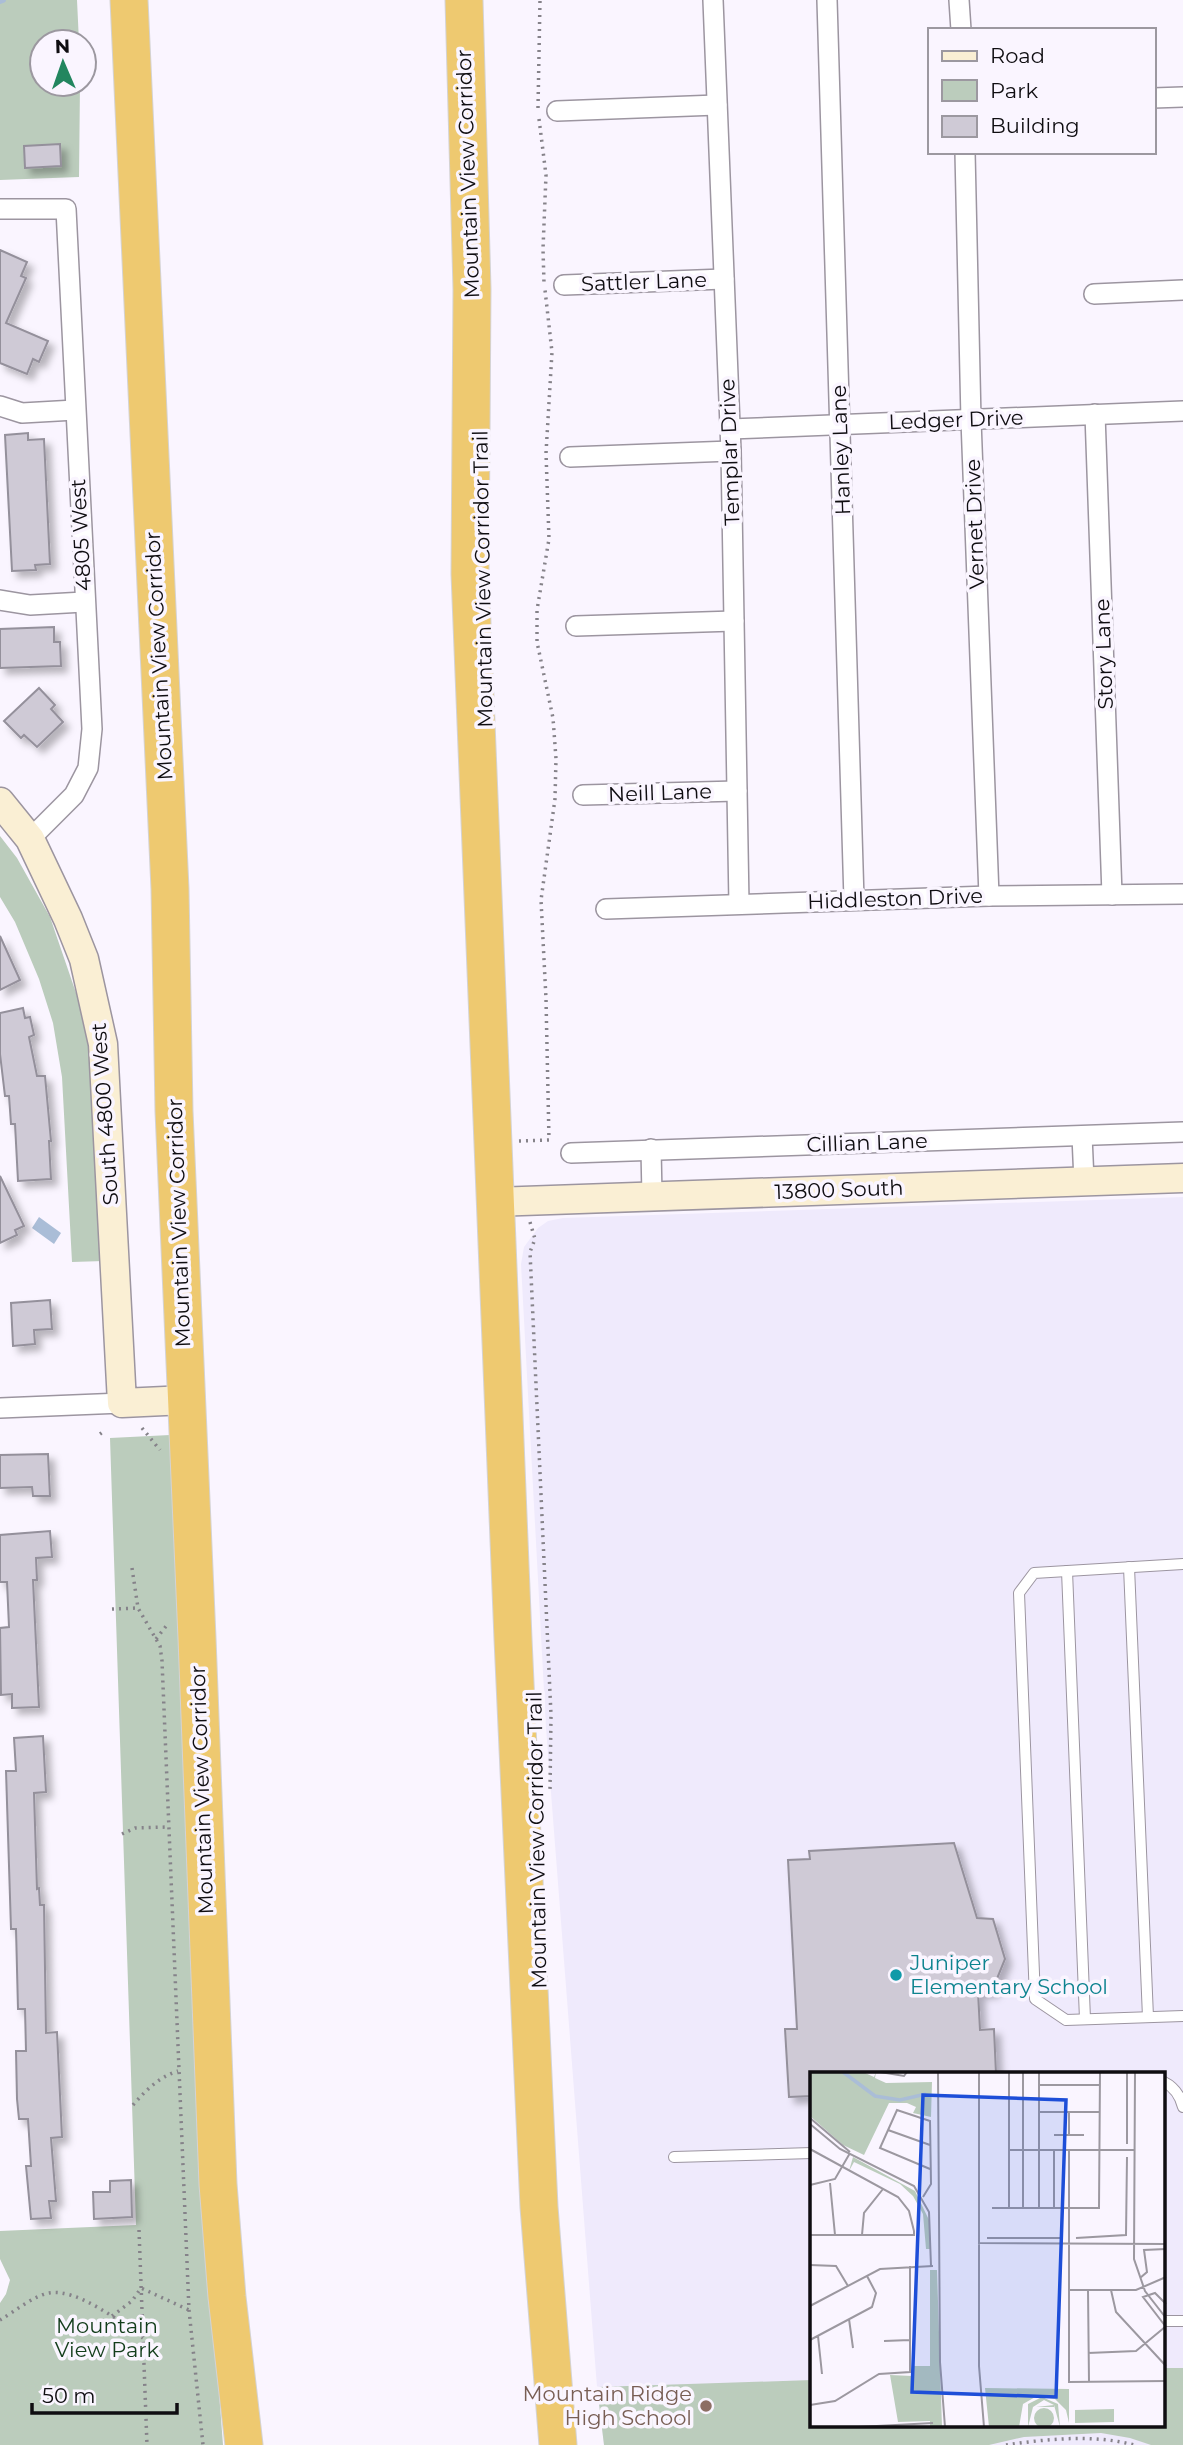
<svg xmlns="http://www.w3.org/2000/svg" width="1183" height="2445" font-family="Montserrat,sans-serif">
  <style>
    .education { fill: #efeafc; fill-rule: evenodd }
    .green { fill: #bbccbc }
    .water { fill: #aabdd7 }
    .lines { fill: none; stroke-linecap: round; stroke-linejoin: round }
    .stream { stroke: #aabdd7; stroke-width: 6 }
    .building { fill: #cfcad6; stroke: #94909b; stroke-width: 2; filter: url(#shadow) }
    .lane-casing { stroke: #9c95a0; stroke-width: 12 }
    .street-casing { stroke: #9c95a0; stroke-width: 22 }
    .secondary-casing { stroke: #9c95a0; stroke-width: 31 }
    .highway-casing { stroke: #d4d3d4; stroke-width: 39 }
    .path { stroke: #858289; stroke-width: 3.5; stroke-dasharray: 2 5; stroke-linecap: butt }
    .lane { stroke: #fff; stroke-width: 10 }
    .street { stroke: #fff; stroke-width: 19 }
    .secondary { stroke: #faefd4; stroke-width: 28 }
    .highway { stroke: #eec970; stroke-width: 37 }
    .culture-dot { fill: #0f9aa8; stroke: #faf5ff; stroke-width: 2.5 }
    .education-dot { fill: #8d6e63; stroke: #faf5ff; stroke-width: 2.5 }
    .labels { text-anchor: middle; stroke-width: 7; stroke-linejoin: round; paint-order: stroke }
    .street-label { font-size: 21px; fill: #0f0d11; stroke: #faf5ff }
    .culture-label { font-size: 21px; fill: #0d838f; stroke: #faf5ff; text-anchor: start }
    .park-label { font-size: 21px; fill: #133d1b; stroke: #faf5ff }
    .education-label { font-size: 21px; fill: #785e54; stroke: #faf5ff; text-anchor: end }
    .inset-river { fill: none; stroke: #aabdd7; stroke-width: 3.5 }
    .inset-road { fill: none; stroke: #9c98a0; stroke-width: 2 }
    .view { fill: #1d4ed8; fill-opacity: 0.15; stroke: #1d4ed8; stroke-width: 3.5 }
    .inset-edge { fill: none; stroke: #0f0d11; stroke-width: 3.5 }
  </style>
  <defs>
    <filter id="shadow"><feDropShadow dx="6" dy="6" stdDeviation="3.5" flood-color="#0004"/></filter>
  </defs>
  <rect width="100%" height="100%" fill="#faf5ff"/>
  <path class="education" d="M1183,1197V2445H604L597,2387L546,1728L521,1264L524,1247L538,1228L548,1221L563,1218ZM812,2074H1164V2426H812Z"/>
  <g class="green">
    <polygon points="0,0 77,0 79,42 42,42 42,84 80,84 79,177 0,180"/>
    <polygon points="0,836 17,858 50,917 87,1025 96,1088 104,1261 72,1262 62,1077 53,1023 39,979 15,922 0,897"/>
    <polygon points="170,1435 207,2231 223,2445 0,2445 0,2303 6,2294 10,2280 0,2259 0,2231 136,2225 110,1438"/>
    <polygon points="1164,2368 1183,2368 1183,2445 1151,2445 1130,2438 1101,2433 1024,2437 989,2445 604,2445 597,2387 812,2380 812,2426 1164,2426"/>
  </g>
  <polygon class="water" points="39,1217 61,1233 54,1244 32,1228"/>
  <g class="lines">
    <polyline class="stream" points="0,1 3,0"/>
  </g>
  <g class="building">
    <polygon points="60,144 61,166 25,168 24,146"/>
    <polygon points="0,250 27,262 21,276 26,278 6,323 48,341 39,362 33,359 27,374 0,363"/>
    <polygon points="28,433 28,440 44,439 50,564 35,565 36,570 12,571 5,435"/>
    <polygon points="54,627 54,642 60,642 61,666 0,668 0,629"/>
    <polygon points="39,688 55,705 51,709 63,722 37,747 24,735 21,738 4,721"/>
    <polygon points="0,936 20,980 0,990"/>
    <polygon points="23,1008 25,1018 30,1017 34,1035 29,1037 37,1076 45,1076 51,1141 49,1141 51,1179 18,1181 15,1124 11,1124 9,1096 5,1096 0,1054 0,1013"/>
    <polygon points="0,1176 24,1226 15,1230 17,1235 0,1243"/>
    <polygon points="50,1300 52,1329 34,1330 35,1344 13,1346 11,1303"/>
    <polygon points="48,1454 50,1496 33,1496 32,1487 0,1488 0,1455"/>
    <polygon points="50,1531 52,1557 36,1558 37,1580 33,1580 39,1707 12,1708 12,1694 1,1695 0,1628 9,1627 7,1582 0,1582 0,1535"/>
    <polygon points="43,1736 46,1792 34,1793 37,1889 39,1888 40,1905 44,1905 46,2033 57,2032 62,2137 51,2138 56,2201 49,2201 51,2218 31,2219 26,2166 31,2166 28,2119 19,2119 17,2099 16,2051 26,2051 25,2009 18,2009 16,1929 11,1929 6,1771 16,1771 14,1738"/>
    <polygon points="954,1843 977,1918 993,1919 1005,1959 992,1991 978,1992 980,2030 994,2029 996,2074 812,2074 812,2096 789,2097 785,2029 797,2029 788,1860 810,1859 809,1851"/>
    <polygon points="131,2180 132,2217 94,2219 93,2192 110,2192 110,2181"/>
  </g>
  <g class="lines">
    <defs>
      <g id="lane">
        <polyline points="1183,1564 1034,1573 1019,1593 1035,1999 1066,2020 1183,2016"/>
        <polyline points="1129,1567 1148,2017"/>
        <polyline points="1067,1571 1085,2019"/>
        <path d="M1164,2082C1174,2087 1180,2095 1183,2107"/>
        <polyline points="674,2157 812,2153"/>
        <polyline points="1164,2321 1183,2321"/>
      </g>
      <g id="street">
        <polyline points="713,0 731,451 739,904"/>
        <polyline points="827,0 854,900"/>
        <polyline points="959,0 961,30"/>
        <polyline points="1153,98 1183,97"/>
        <polyline points="557,111 717,105"/>
        <polyline points="965,152 971,420 989,896"/>
        <polyline points="0,209 66,209 92,729 88,768 74,795 30,839"/>
        <polyline points="564,285 724,279"/>
        <polyline points="1094,294 1183,290"/>
        <polyline points="0,406 22,413 75,410"/>
        <polyline points="1095,414 1112,895"/>
        <polyline points="730,429 1183,411"/>
        <polyline points="570,457 731,451"/>
        <polyline points="0,600 30,605 84,602"/>
        <polyline points="576,626 734,621"/>
        <polyline points="583,795 737,791"/>
        <polyline points="606,909 989,896 1183,894"/>
        <polyline points="1082,1136 1084,1181"/>
        <polyline points="651,1149 652,1196"/>
        <polyline points="571,1153 1183,1132"/>
        <polyline points="0,1408 122,1403"/>
      </g>
      <g id="secondary">
        <polyline points="0,802 30,839 68,919 84,959 103,1044 122,1403 186,1400"/>
        <polyline points="495,1202 1183,1178"/>
      </g>
      <g id="highway">
        <polyline points="129,0 170,889 174,1111 197,1638 218,2184 227,2297 244,2445"/>
        <polyline points="464,0 472,289 470,574 513,1639 539,2207 558,2445"/>
      </g>
    </defs>
    <use href="#lane" class="lane-casing"/>
    <use href="#street" class="street-casing"/>
    <use href="#secondary" class="secondary-casing"/>
    <use href="#highway" class="highway-casing"/>
    <g class="path">
      <polyline points="538,108 540,0"/>
      <polyline points="539,119 546,175 543,249 544,283"/>
      <polyline points="519,1141 549,1140 546,999 541,900 555,799 556,759 553,718 537,642 537,610 549,539 546,453 552,352 545,290"/>
      <polyline points="530,1222 535,1239 530,1252 551,1715 550,1790"/>
      <polyline points="142,1428 160,1450"/>
      <polyline points="100,1434 104,1431"/>
      <polyline points="132,1568 138,1608 160,1646 162,1661 189,2310 203,2445"/>
      <polyline points="112,1609 138,1608"/>
      <polyline points="156,1639 167,1625"/>
      <polyline points="122,1834 135,1828 168,1827"/>
      <path d="M133,2105C146,2090 159,2077 178,2071"/>
      <polyline points="139,2230 147,2445"/>
      <polyline points="112,2316 132,2301 141,2288 189,2310"/>
      <path d="M0,2320C14,2312 33,2296 49,2293C77,2288 121,2322 143,2338"/>
      <path d="M1006,2445C1047,2439 1094,2434 1134,2445"/>
    </g>
    <use href="#lane" class="lane"/>
    <use href="#street" class="street"/>
    <use href="#secondary" class="secondary"/>
    <use href="#highway" class="highway"/>
  </g>
  <circle class="culture-dot" cx="896" cy="1975" r="7"/>
  <circle class="education-dot" cx="706" cy="2406" r="7"/>
  <g class="labels">
    <g class="street-label">
      <text transform="translate(468 174) rotate(-92)" y="7">Mountain View Corridor</text>
      <text transform="translate(644 282) rotate(-2)" y="7">Sattler Lane</text>
      <text transform="translate(956 420) rotate(-2)" y="7">Ledger Drive</text>
      <text transform="translate(841 450) rotate(-92)" y="7">Hanley Lane</text>
      <text transform="translate(730 452) rotate(-92)" y="7">Templar Drive</text>
      <text transform="translate(975 524) rotate(-92)" y="7">Vernet Drive</text>
      <text transform="translate(81 535) rotate(-93)" y="7">4805 West</text>
      <text transform="translate(483 579) rotate(-91)" y="7">Mountain View Corridor Trail</text>
      <text transform="translate(1104 654) rotate(-92)" y="7">Story Lane</text>
      <text transform="translate(159 656) rotate(-93)" y="7">Mountain View Corridor</text>
      <text transform="translate(660 793) rotate(-2)" y="7">Neill Lane</text>
      <text transform="translate(895 899) rotate(-2)" y="7">Hiddleston Drive</text>
      <text transform="translate(105 1114) rotate(-94)" y="7">South 4800 West</text>
      <text transform="translate(867 1143) rotate(-2)" y="7">Cillian Lane</text>
      <text transform="translate(839 1190) rotate(-2)" y="7">13800 South</text>
      <text transform="translate(179 1223) rotate(-92)" y="7">Mountain View Corridor</text>
      <text transform="translate(202 1790) rotate(-92)" y="7">Mountain View Corridor</text>
      <text transform="translate(537 1840) rotate(-91)" y="7">Mountain View Corridor Trail</text>
    </g>
    <g class="culture-label">
      <text x="910" y="1970">Juniper<tspan x="910" dy="24">Elementary School</tspan></text>
    </g>
    <g class="park-label">
      <text x="107" y="2333">Mountain<tspan x="107" dy="24">View Park</tspan></text>
    </g>
    <g class="education-label">
      <text x="692" y="2401">Mountain Ridge<tspan x="692" dy="24">High School</tspan></text>
    </g>
  </g>
  <g transform="translate(810 2072)">
    <rect width="355" height="355" fill="#faf5ff"/>
    <path d="M0,0H53L64,5L66,0L65,6L76,11L122,10L121,45L103,41L106,35L97,31H79L54,83L33,73L0,44ZM43,85L105,119L119,148L120,177H116L113,142L103,124L90,112L44,90L39,99ZM120,198H127L132,355H120V349L88,350L80,303L102,304V294H120ZM175,316L259,317V351L256,338L245,327L227,324L213,332L209,355H179ZM232,325L248,332L250,355L244,333V335H226L244,333L234,328L223,335L218,355V332ZM224 346a10 10 0 1 1 20 0a10 10 0 1 1-20 0ZM304,337V350L265,351V338Z" fill="#bbccbc"/>
    <path class="inset-river" d="M33,0L65,24L90,28L116,22"/>
    <path class="inset-road" d="M70,0L94,4L97,0M128,0L130,290L135,355M169,0V294L174,355M325,0L324,187L335,219L356,246M229,13H290M229,40H290M259,40V63M0,46L40,80M0,52L30,77L104,114L119,140L121,194M78,58L120,73M244,63H274M317,72V0M0,77L88,125L99,139L104,159V163H0M199,78H324M244,78V137M259,78V310L356,309M20,111L25,163M0,113L25,107L40,81M113,125L121,112L120,49L87,38L70,76L120,97M182,136H289L290,0M199,136V0M213,136V0M229,136V0M52,163L54,141L73,117M177,166H252M266,166L316,163L317,85M168,171L356,172M0,193L26,194L38,214M330,206L337,200L334,178L356,177M258,218H326L356,205M278,218L279,310M301,218L306,240L356,294M356,232L345,221L333,225L356,255M0,234L70,197L123,194M39,247L43,276M8,264L12,302M0,268L62,235L66,221L57,204M74,269L100,268M278,281L326,279L355,255M0,333L25,329L69,302L100,300V194M48,355L123,351"/>
    <path class="view" d="M113,23L256,28L246,325L102,320Z"/>
    <rect width="355" height="355" class="inset-edge"/>
  </g>
  <rect x="928" y="28" width="228" height="126" fill="#faf5ff" stroke="#9c98a0" stroke-width="2"/>
  <rect x="942" y="51" width="35" height="10" fill="#faefd4" stroke="#9c98a0" stroke-width="2"/>
  <text x="990" y="63" font-size="21" fill="#0f0d11">Road</text>
  <rect x="942" y="80" width="35" height="21" fill="#bbccbc" stroke="#9c98a0" stroke-width="2"/>
  <text x="990" y="98" font-size="21" fill="#0f0d11">Park</text>
  <rect x="942" y="116" width="35" height="21" fill="#cfcad6" stroke="#9c98a0" stroke-width="2"/>
  <text x="990" y="133" font-size="21" fill="#0f0d11">Building</text>
  <g transform="translate(63 63) rotate(358)"><circle r="33" fill="#faf5ff" stroke="#9c98a0" stroke-width="2"/>
  <path d="M0-5L12 26L0 18L-12 26Z" fill="#22865f"/>
  <text y="-10" font-size="19" font-weight="bold" text-anchor="middle" fill="#0f0d11">N</text>
  </g>
  <path d="M32 2403v10h145v-10" fill="none" stroke="#0f0d11" stroke-width="3.5"/>
  <text x="42" y="2403" font-size="21" fill="#0f0d11" stroke="#faf5ff" stroke-width="5" paint-order="stroke">50 m</text>
</svg>
